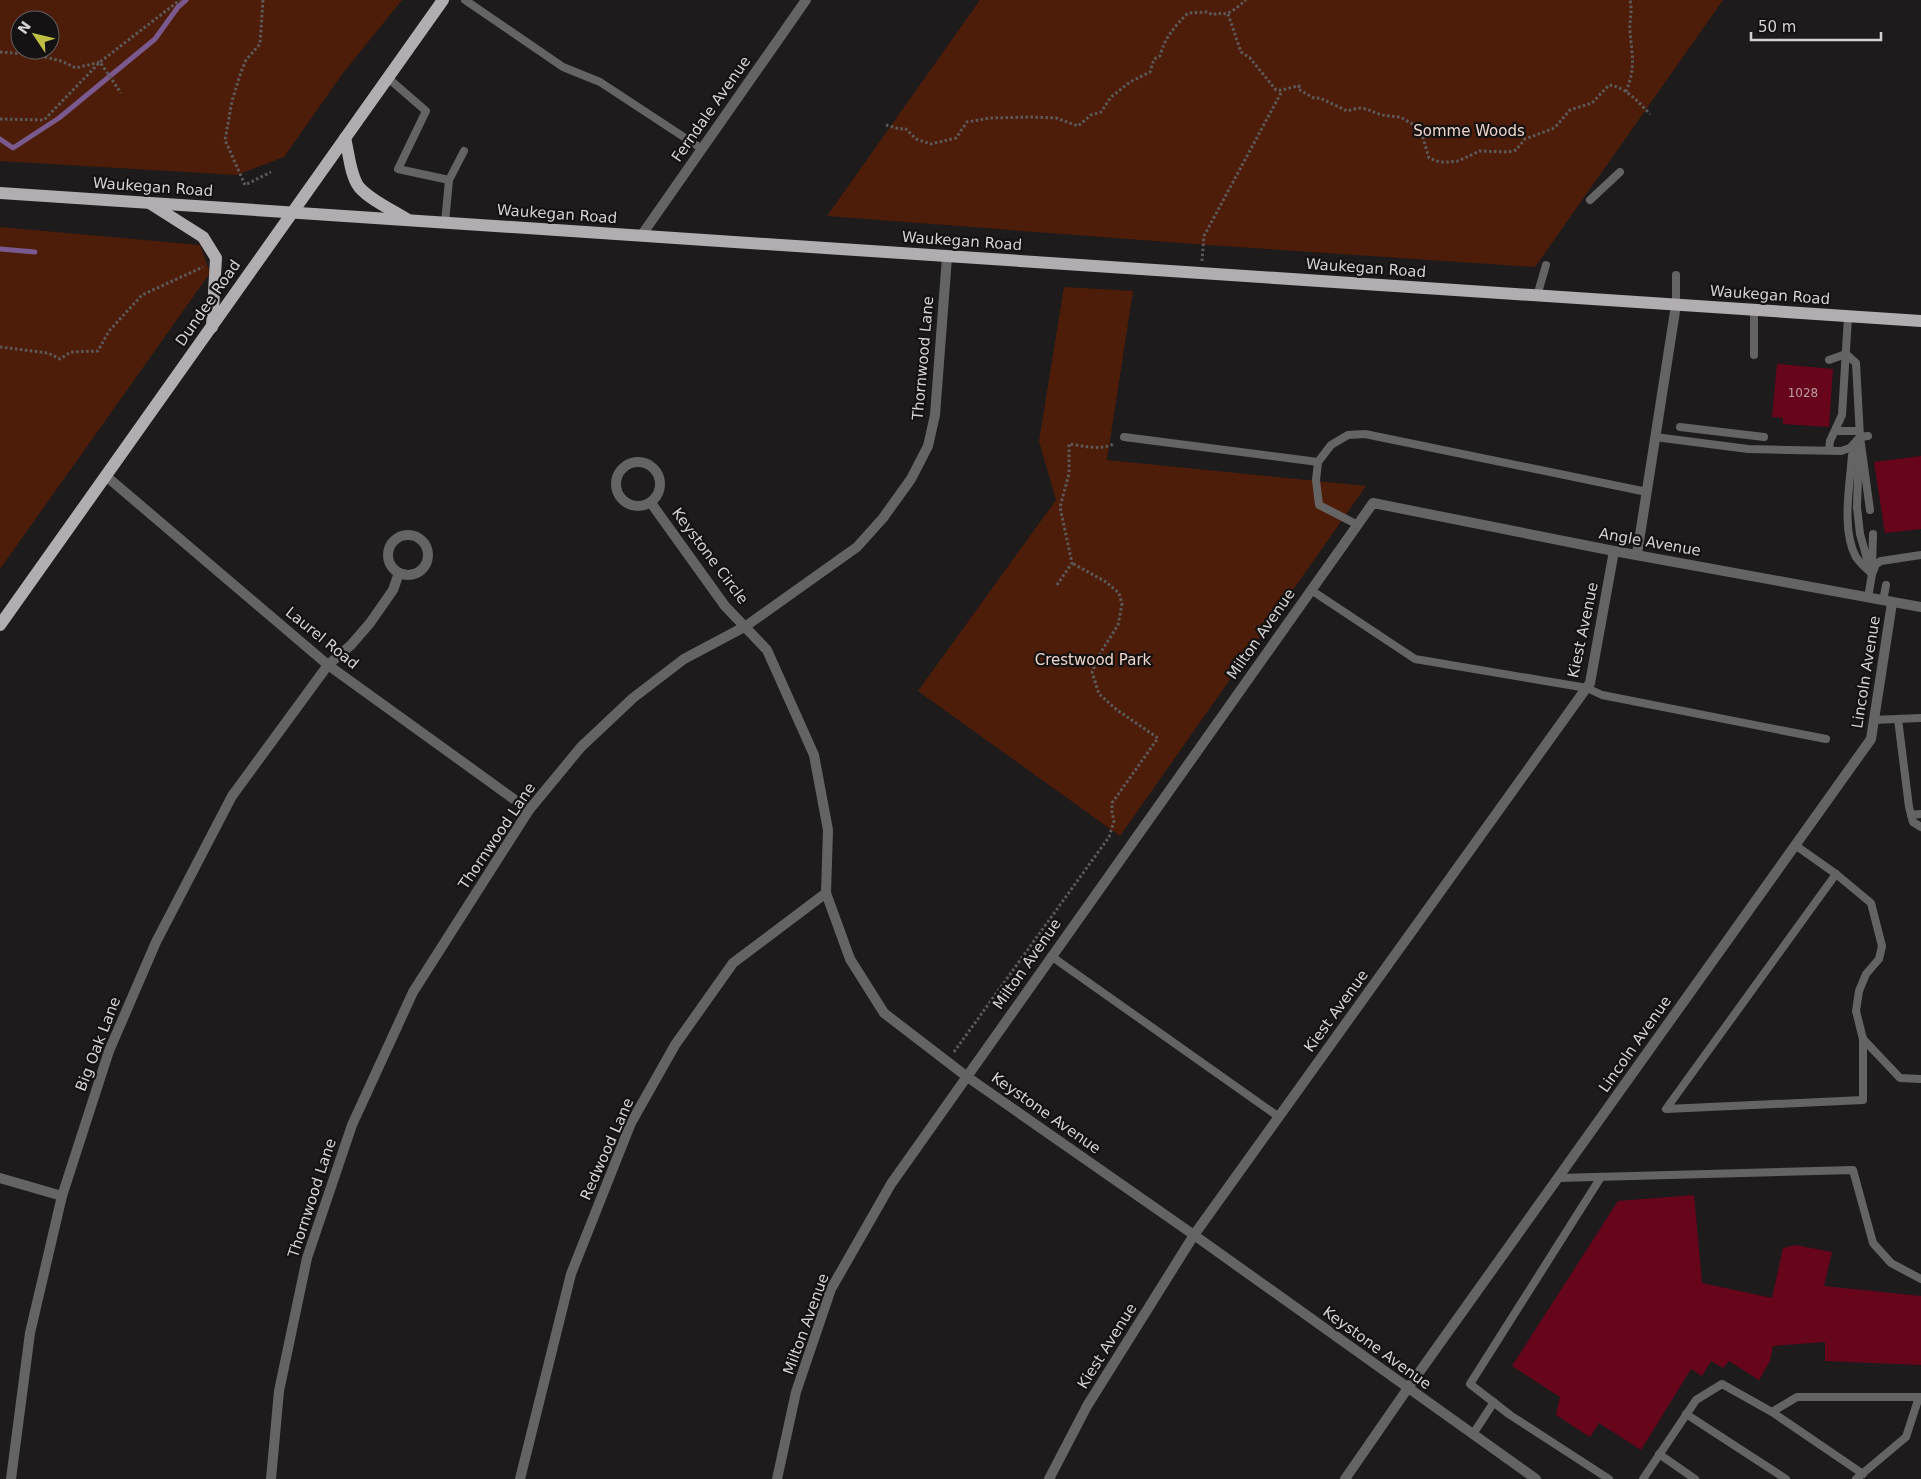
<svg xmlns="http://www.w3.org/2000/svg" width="1921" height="1479" font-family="'DejaVu Sans',sans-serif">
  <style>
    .green { fill: #4d1d09; fill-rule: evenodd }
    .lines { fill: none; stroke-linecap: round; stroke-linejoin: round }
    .stream { stroke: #7a5a8e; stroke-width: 5 }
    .building { fill: #67051b }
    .path { stroke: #5d5a5b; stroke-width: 3; stroke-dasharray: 2.5 2.5; stroke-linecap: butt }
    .lane { stroke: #656465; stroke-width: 8 }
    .street { stroke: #656465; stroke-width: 10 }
    .primary { stroke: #b1adb0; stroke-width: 12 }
    .labels { text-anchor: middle; stroke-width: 4.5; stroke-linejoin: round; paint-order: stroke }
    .number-label { font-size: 12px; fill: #ba9fa5 }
    .street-label { font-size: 15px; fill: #d5d2d3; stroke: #151213 }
    .park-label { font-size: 15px; fill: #eed5cb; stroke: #151213 }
  </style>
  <rect width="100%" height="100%" fill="#1e1b1c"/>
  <g class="green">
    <path d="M0,0H402L343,73L284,157L237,175L0,161ZM20,20H50V50H20Z"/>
    <polygon points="980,0 1723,0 1535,267 1208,245 827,216"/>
    <polygon points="0,227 200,245 210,273 0,569"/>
    <polygon points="1064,287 1133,291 1107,460 1366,486 1120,836 918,691 1056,500 1039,441"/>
  </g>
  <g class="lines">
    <g class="stream">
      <polyline points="0,139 13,148 59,118 155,39 178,7 186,0"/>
      <polyline points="0,249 35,252"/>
    </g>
  </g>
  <g class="building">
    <polygon points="1777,364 1833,369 1829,427 1783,424 1783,418 1772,417"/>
    <polygon points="1921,456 1921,529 1885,533 1874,462"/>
    <polygon points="1694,1195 1702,1283 1772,1298 1783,1248 1795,1245 1832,1252 1824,1286 1921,1296 1921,1365 1825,1361 1825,1342 1773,1346 1770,1361 1759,1380 1729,1361 1723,1368 1711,1361 1702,1376 1691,1369 1641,1450 1599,1423 1590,1437 1556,1415 1560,1397 1512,1366 1618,1201"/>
  </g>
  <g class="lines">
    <g class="path">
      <polyline points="263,0 260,44 246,60 241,72 232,101 225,140 245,185 271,172"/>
      <path d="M1228,14L1241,52L1250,58L1276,90C1284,91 1290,87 1299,86L1298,89L1314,98H1320L1343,109L1347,111L1358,108L1367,109L1381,115L1400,117L1420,128L1429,158L1440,162H1448L1458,161L1480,151L1508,152L1516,150L1525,139L1552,129L1557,125L1570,110L1592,103L1609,85C1626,87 1638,102 1650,114"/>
      <polyline points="0,52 37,55 61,61 76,68 100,62 121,93"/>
      <path d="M1626,92C1636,65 1632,58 1630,31C1629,18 1633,15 1630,0"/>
      <polyline points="0,119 44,120 100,62 180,0"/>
      <path d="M886,125L900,129L905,128L916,139L931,144L956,138L967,122L990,118L1032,117L1056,118L1078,126L1091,115L1101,112L1111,97L1130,82L1150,72L1154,59L1160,56C1165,37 1175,26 1188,13L1207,12L1213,15L1218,13C1229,17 1238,6 1246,0"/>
      <polyline points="1202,261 1204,236 1282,91"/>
      <polyline points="0,347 48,353 60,359 71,352 98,351 109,331 142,295 203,267"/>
      <path d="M1057,585L1072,563L1060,507L1069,474V444C1083,446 1103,451 1115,443"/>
      <polyline points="954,1052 1109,837 1114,821 1112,812 1112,803 1158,738 1117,710 1099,694 1092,672 1101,652 1118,625 1122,604 1119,593 1106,582 1072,563"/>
    </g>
    <g class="lane">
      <polyline points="465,0 563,67 600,82 702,149"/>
      <polyline points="388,78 426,111 398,169 449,180"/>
      <polyline points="1590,200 1620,172"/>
      <polyline points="445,223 449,180 464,151"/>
      <polyline points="1676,275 1676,305"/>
      <polyline points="1537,296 1546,265"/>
      <polyline points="1846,354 1856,363 1860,437 1870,510"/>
      <polyline points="1754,355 1754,311"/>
      <polyline points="1829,360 1846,354"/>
      <polyline points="1680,427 1764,437"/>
      <polyline points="1836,431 1859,431"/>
      <polyline points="1124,437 1318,462"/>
      <polyline points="1655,437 1748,449 1841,451 1850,448 1860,437 1868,436"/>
      <path d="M1856,446L1852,455C1850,484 1841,530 1856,557C1860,563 1867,569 1872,574L1868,598"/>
      <polyline points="1859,446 1857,507 1860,534 1871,573"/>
      <polyline points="1829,450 1830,441 1842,415 1848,317"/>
      <polyline points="1358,525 1319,505 1316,480 1318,462 1331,445 1348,435 1365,434 1647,492"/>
      <polyline points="1872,567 1873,534"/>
      <polyline points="1872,574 1876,564 1881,561 1921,555"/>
      <polyline points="1311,590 1415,659 1587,688 1602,695 1826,739"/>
      <polyline points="1883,601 1886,585"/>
      <polyline points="1898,719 1909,807 1913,822 1921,827"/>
      <polyline points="1873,720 1921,718"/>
      <polyline points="1911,815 1921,814"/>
      <polyline points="1795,845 1836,874 1871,903 1882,946 1879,959 1866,974 1859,991 1856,1011 1863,1039 1900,1078 1921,1079"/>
      <polyline points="1836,874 1666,1109 1863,1100 1863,1039"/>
      <polyline points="1051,956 1279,1117"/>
      <polyline points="1601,1177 1470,1384 1510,1415 1609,1479"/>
      <polyline points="1558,1178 1853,1170 1873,1243 1891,1263 1921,1279"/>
      <polyline points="1772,1412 1863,1474"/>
      <polyline points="1686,1414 1786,1479"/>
      <polyline points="1473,1434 1494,1402"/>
      <polyline points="1659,1454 1695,1479"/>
      <polyline points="1643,1479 1696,1400 1722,1384 1772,1412 1797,1397 1921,1397"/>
      <polyline points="1856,1479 1906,1437 1919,1397"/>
    </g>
    <g class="street">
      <polyline points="641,236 806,0"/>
      <circle cx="638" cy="484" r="22"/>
      <polyline points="106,476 328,665 529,810"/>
      <polyline points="651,503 725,606 767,650 814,755 828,830 826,893 850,959 884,1013 966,1076 1194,1235 1536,1479"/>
      <circle cx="408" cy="555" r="20"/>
      <polyline points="1637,554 1676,305"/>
      <polyline points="0,1178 62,1196"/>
      <polyline points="11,1479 30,1333 62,1196 109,1051 156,942 232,796 328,665 351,645 370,623 393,590 399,573"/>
      <polyline points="271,1479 279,1391 307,1258 352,1125 413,992 529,810 581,747 633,698 684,659 746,626 857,547 883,518 911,479 928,446 935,415 947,257"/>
      <polyline points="520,1479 571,1274 631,1123 675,1045 733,963 826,893"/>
      <polyline points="777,1479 796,1392 831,1289 891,1184 1373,503 1614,551 1921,607"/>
      <polyline points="1049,1479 1087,1406 1194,1235 1590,683 1614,551"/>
      <polyline points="1345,1479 1408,1388 1871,739 1892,603"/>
    </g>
    <g class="primary">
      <path d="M345,138C349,153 350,175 359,187C371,201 393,210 408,220"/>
      <polyline points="0,193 1921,321"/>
      <polyline points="151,204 203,237 216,258 212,327"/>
      <polyline points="0,625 443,0"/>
    </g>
  </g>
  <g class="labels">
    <g class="number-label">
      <text x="1803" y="397">1028</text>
    </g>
    <g class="street-label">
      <text transform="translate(711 109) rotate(-55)" y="5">Ferndale Avenue</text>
      <text transform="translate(153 187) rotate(4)" y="5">Waukegan Road</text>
      <text transform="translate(557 214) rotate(4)" y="5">Waukegan Road</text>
      <text transform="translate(962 241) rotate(4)" y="5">Waukegan Road</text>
      <text transform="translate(1366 268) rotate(4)" y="5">Waukegan Road</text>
      <text transform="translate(1770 295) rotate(4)" y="5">Waukegan Road</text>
      <text transform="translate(208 303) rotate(-55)" y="5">Dundee Road</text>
      <text transform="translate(923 358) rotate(-85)" y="5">Thornwood Lane</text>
      <text transform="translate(1650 542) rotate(10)" y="5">Angle Avenue</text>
      <text transform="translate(710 556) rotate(53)" y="5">Keystone Circle</text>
      <text transform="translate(1583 630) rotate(-78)" y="5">Kiest Avenue</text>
      <text transform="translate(1261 634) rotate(-55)" y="5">Milton Avenue</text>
      <text transform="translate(322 638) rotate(39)" y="5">Laurel Road</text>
      <text transform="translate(1866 672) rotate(-81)" y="5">Lincoln Avenue</text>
      <text transform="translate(497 836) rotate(-56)" y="5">Thornwood Lane</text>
      <text transform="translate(1027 964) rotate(-55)" y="5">Milton Avenue</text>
      <text transform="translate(1336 1011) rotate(-54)" y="5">Kiest Avenue</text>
      <text transform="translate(98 1044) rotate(-69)" y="5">Big Oak Lane</text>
      <text transform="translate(1635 1044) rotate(-55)" y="5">Lincoln Avenue</text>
      <text transform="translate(1046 1113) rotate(35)" y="5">Keystone Avenue</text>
      <text transform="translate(607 1149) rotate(-66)" y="5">Redwood Lane</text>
      <text transform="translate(312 1198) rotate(-72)" y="5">Thornwood Lane</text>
      <text transform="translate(806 1324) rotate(-70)" y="5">Milton Avenue</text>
      <text transform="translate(1107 1346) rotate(-58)" y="5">Kiest Avenue</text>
      <text transform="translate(1377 1348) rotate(36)" y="5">Keystone Avenue</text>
    </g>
    <g class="park-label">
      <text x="1469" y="136">Somme Woods</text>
      <text x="1093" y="665">Crestwood Park</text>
    </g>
  </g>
  <g transform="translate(35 35) rotate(305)"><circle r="24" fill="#151213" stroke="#625f60"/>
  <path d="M0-4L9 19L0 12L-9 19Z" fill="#bebf42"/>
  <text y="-8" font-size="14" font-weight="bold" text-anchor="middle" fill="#d5d2d3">N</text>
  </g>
  <path d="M1751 32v8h130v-8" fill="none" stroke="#d5d2d3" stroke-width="2.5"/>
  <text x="1758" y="32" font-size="15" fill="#d5d2d3" stroke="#151213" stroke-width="4" paint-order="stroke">50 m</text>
</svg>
